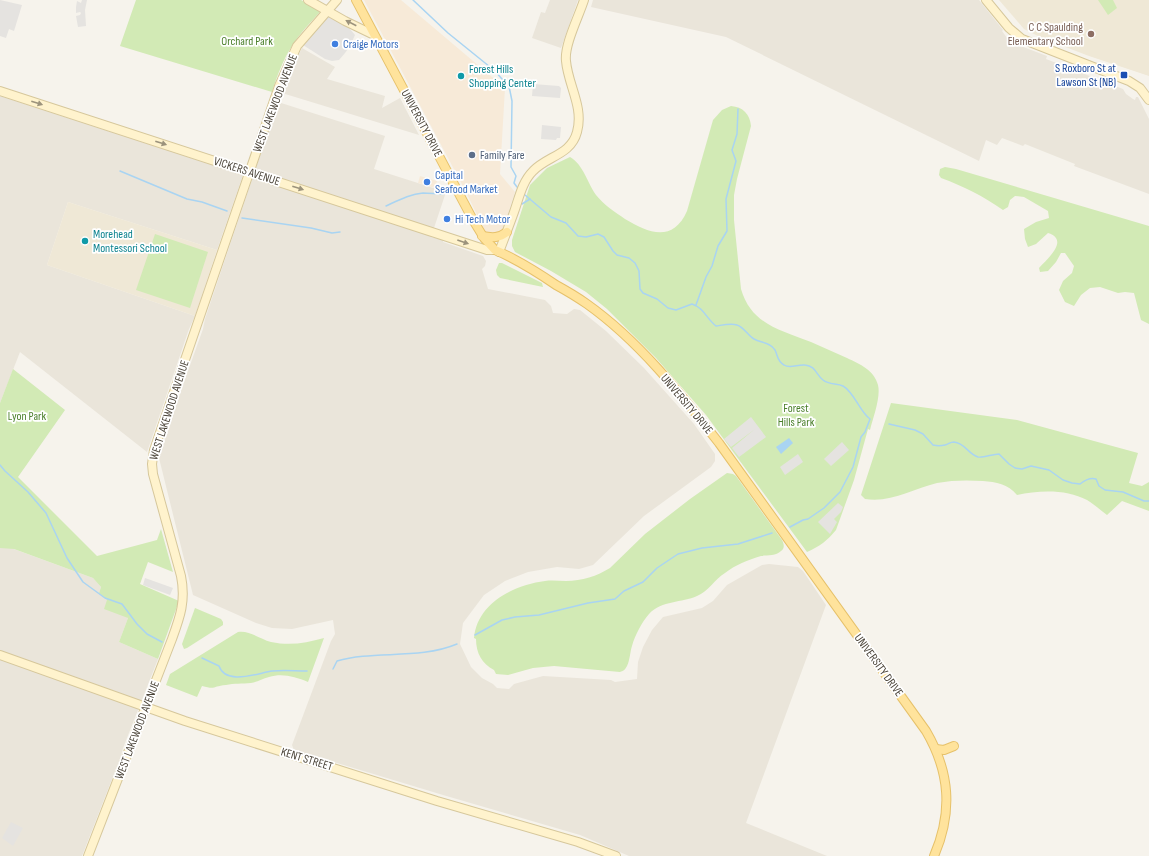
<svg xmlns="http://www.w3.org/2000/svg" width="1149" height="856" font-family="'Sofia Sans Condensed',sans-serif">
  <style>
    .residential { fill: #eae5da }
    .commercial { fill: #f7ead8 }
    .education { fill: #efe8d6 }
    .green { fill: #d2eab5 }
    .parking { fill: #e5e3e0 }
    .water { fill: #a9d4f2 }
    .lines { fill: none; stroke-linecap: round; stroke-linejoin: round }
    .stream { stroke: #a9d4f2; stroke-width: 1.5 }
    .secondary-casing { stroke: #d6c79b; stroke-width: 10 }
    .primary-casing { stroke: #e6c16a; stroke-width: 10 }
    .secondary { stroke: #fff3cd; stroke-width: 8 }
    .primary { stroke: #ffe39c; stroke-width: 8 }
    .oneway { fill: #9c937c }
    .education-dot { fill: #8d6e63; stroke: #fff; stroke-width: 1.5 }
    .shop-dot { fill: #3f7fe0; stroke: #fff; stroke-width: 1.5 }
    .transit-dot { fill: #1a4fb4; stroke: #fff; stroke-width: 1.5 }
    .culture-dot { fill: #0f9aa8; stroke: #fff; stroke-width: 1.5 }
    .service-dot { fill: #5c6f8a; stroke: #fff; stroke-width: 1.5 }
    .labels { text-anchor: middle; stroke-width: 3.5; stroke-linejoin: round; paint-order: stroke }
    .education-label { font-size: 12px; fill: #785e54; stroke: #fff; text-anchor: end }
    .park-label { font-size: 12px; fill: #4a7f2a; stroke: #fff }
    .shop-label { font-size: 12px; fill: #366cbe; stroke: #fff; text-anchor: start }
    .transit-label { font-size: 12px; fill: #164399; stroke: #fff; text-anchor: end }
    .culture-label { font-size: 12px; fill: #0d838f; stroke: #fff; text-anchor: start }
    .street-label { font-size: 12px; fill: #4b4439; stroke: #fff }
    .service-label { font-size: 12px; fill: #4e5e75; stroke: #fff; text-anchor: start }
  </style>
  <rect width="100%" height="100%" fill="#f6f3ec"/>
  <g class="residential">
    <polygon points="550,0 578,0 561,48 532,38 541,12 545,13"/>
    <polygon points="593,0 979,0 1003,30 1002,31 1010,42 1047,56 1046,59 1123,89 1126,94 1133,99 1135,100 1136,97 1138,97 1149,119 1149,194 1074,166 1075,164 1025,144 1023,146 1002,138 997,145 986,140 979,161 726,37 591,7"/>
    <polygon points="302,48 335,67 327,79 385,96 382,108 400,98 419,135 282,93 290,72"/>
    <polygon points="0,96 243,175 217,250 68,202 47,265 195,316 189,329 147,452 20,352 0,403"/>
    <polygon points="278,102 385,136 374,169 446,192 431,237 443,240 443,242 483,256 486,261 485,266 482,269 488,289 545,300 551,306 553,313 567,314 574,309 580,310 606,331 644,368 694,424 715,454 715,461 711,467 644,516 593,565 579,569 557,567 528,572 505,581 484,595 463,623 460,644 471,667 482,678 493,684 497,688 509,689 514,684 543,676 611,680 615,682 637,679 638,662 643,647 652,630 663,617 702,608 713,601 727,585 762,565 769,564 798,567 803,571 826,605 746,823 827,856 629,856 580,835 443,795 294,750 292,745 331,641 335,634 333,620 292,629 272,628 256,623 193,595 159,458 184,382 203,329 205,319"/>
    <polygon points="0,544 93,578 101,587 99,593 128,618 119,642 158,659 123,748 121,756 82,856 0,856"/>
  </g>
  <g class="commercial">
    <polygon points="364,0 401,0 505,88 500,174 515,192 503,229 498,235 487,233 484,229 465,190"/>
    <polygon points="420,176 437,181 435,188 418,183"/>
  </g>
  <g class="education">
    <polygon points="999,0 1149,0 1149,76 1089,56 1042,38 1024,29"/>
    <polygon points="68,202 217,250 195,316 47,265"/>
  </g>
  <g class="green">
    <path d="M136,0H301L313,6L320,12C310,23 300,33 292,46C283,60 277,76 272,92L120,46Z"/>
    <polygon points="1098,0 1113,0 1117,8 1108,15"/>
    <path d="M731,106C743,107 750,114 751,126L737,179L734,195V220L741,289C751,324 780,330 811,342C823,347 835,353 847,358C860,364 874,370 878,385C881,397 873,418 870,430L868,429L854,480L836,530C828,540 819,547 807,552L706,415L656,358L607,309L586,292L551,271L515,252L512,246V240L530,185L547,168L570,157C583,164 588,184 596,195C604,205 615,212 625,219C648,233 673,243 687,211L713,120L722,110Z"/>
    <path d="M945,167L956,169L1149,226V324L1141,320L1134,293L1125,292L1118,293L1100,287L1090,288L1081,295L1074,306L1065,302L1059,290L1063,281L1072,273L1074,266L1065,253H1061L1056,262L1048,271L1040,272L1039,268C1047,259 1070,240 1048,233L1036,244L1028,247L1025,239L1024,229L1036,222L1049,218L1048,211L1024,197L1015,196L1010,200L1008,207L1003,210C983,196 963,186 941,178L939,175L940,169Z"/>
    <polygon points="155,234 208,252 190,308 136,290"/>
    <polygon points="499,263 502,263 542,283 543,287 500,278 497,275 496,270"/>
    <polygon points="13,369 65,410 18,477 97,556 157,540 161,529 173,572 148,562 140,584 179,601 158,659 119,642 128,618 104,609 107,600 99,593 101,587 93,578 14,549 0,548 0,403"/>
    <path d="M891,403L1017,420L1138,453L1129,483L1142,486L1149,482V511L1122,501L1107,515C1100,510 1094,504 1087,500C1067,489 1039,490 1017,495C1008,484 996,482 983,481C968,480 952,480 937,483C913,489 891,503 865,499L861,495Z"/>
    <path d="M727,473L733,474L736,476L782,540C784,544 785,548 781,551C776,556 767,555 761,556C748,560 735,565 725,573C715,579 708,592 697,596C682,603 662,600 649,614C642,622 635,635 632,646C630,652 630,660 627,666C625,670 623,671 620,672L554,666L533,668L508,675L496,674L494,670C482,664 476,653 476,639L474,638C477,603 514,585 545,581C552,580 559,581 566,581C582,581 597,576 610,568L645,534L690,499Z"/>
    <polygon points="195,608 221,619 223,622 223,625 187,648 184,649 182,644"/>
    <path d="M238,632C249,630 260,639 271,642C290,646 306,643 324,638L308,682C295,677 283,673 269,677C262,679 257,682 251,683C242,684 234,683 226,685C213,686 216,690 202,686L197,697L166,685L170,674Z"/>
  </g>
  <g class="parking">
    <polygon points="0,0 22,5 14,31 9,29 6,38 0,36"/>
    <polygon points="82,0 87,0 85,10 86,26 78,27 76,16 80,15 81,13 80,12 76,13 76,7 77,1 81,3"/>
    <polygon points="329,16 349,28 355,35 350,46 345,53 339,60 332,61 325,59 303,45"/>
    <polygon points="533,84 559,86 561,88 560,98 532,96"/>
    <polygon points="542,125 561,127 560,138 557,138 556,140 541,139"/>
    <polygon points="751,417 766,437 739,457 732,448 755,429 731,447 724,439"/>
    <polygon points="842,442 849,450 831,466 824,459"/>
    <polygon points="798,454 803,462 785,475 780,467"/>
    <polygon points="838,503 843,507 841,512 834,519 837,522 830,534 818,522"/>
    <polygon points="145,578 173,588 170,595 143,585"/>
    <polygon points="11,822 23,828 13,846 2,838"/>
  </g>
  <polygon class="water" points="789,438 793,443 781,454 776,447"/>
  <g class="lines">
    <g class="stream">
      <polyline points="413,0 448,33 495,71 509,87 510,91 512,101 511,167 516,176 514,183 517,187"/>
      <polyline points="120,171 187,199 202,202 227,211"/>
      <path d="M525,195L551,217L566,223L578,236L586,237L598,234L604,237L613,251L617,255L629,258L635,263L639,271L640,289L643,293L657,299L668,308L676,310L692,304C704,308 706,318 716,326C723,325 731,323 737,325C744,327 748,336 754,339C761,343 770,342 775,350C778,356 777,361 784,365C790,369 798,364 805,365C816,366 816,375 823,380C829,385 837,383 843,386C854,392 860,412 870,419L865,432L861,437L853,467L840,492L824,508L808,519L803,520L790,527"/>
      <polyline points="522,204 530,199"/>
      <path d="M386,206C399,200 410,194 423,193C430,193 437,194 443,194"/>
      <polyline points="242,218 311,228 332,233 340,232"/>
      <polyline points="696,305 706,277 712,266 718,246 727,231 726,199 736,161 732,150 737,134 738,109"/>
      <path d="M889,424L915,430L923,434L933,445C937,446 941,446 945,445C949,444 950,442 954,442C965,443 968,454 978,457C983,458 993,454 999,454L1009,464L1015,468L1022,469L1031,466L1049,470L1063,480L1072,483L1080,484C1085,480 1090,477 1096,479L1099,486L1105,490L1123,492L1144,501H1149"/>
      <polyline points="0,465 5,471 28,492 46,513 67,558 83,582 105,598 122,604 137,624 147,634 162,642"/>
      <polyline points="475,635 502,620 515,617 539,615 588,603 615,599 624,591 643,582 657,568 678,554 702,548 738,544 772,533"/>
      <path d="M202,658L219,666C226,686 258,673 272,671C284,670 295,671 307,671"/>
      <path d="M333,669L337,661C374,650 419,660 457,644"/>
    </g>
    <defs>
      <g id="secondary">
        <polyline points="308,0 345,21 374,35"/>
        <polyline points="986,0 1009,28 1022,39 1129,81 1140,88 1149,100"/>
        <polyline points="0,91 487,250 495,250"/>
        <path d="M499,252C504,239 509,226 514,212C519,198 522,182 533,171C547,156 571,155 577,132C584,107 568,85 566,61C564,45 579,16 584,0"/>
        <polyline points="0,655 185,721 437,801 578,842 616,856"/>
        <path d="M88,856L172,639C180,617 186,601 181,576L153,474L152,464L154,450L279,86L297,46L337,0"/>
      </g>
      <g id="primary">
        <path d="M356,0L473,220L484,238L495,250C516,259 537,272 556,285C567,291 577,297 587,304C639,341 680,393 719,443L926,731C950,772 953,812 934,856"/>
        <path d="M482,236C493,238 499,238 507,232"/>
        <polyline points="936,749 944,750 954,746"/>
      </g>
    </defs>
    <use href="#secondary" class="secondary-casing"/>
    <use href="#primary" class="primary-casing"/>
    <use href="#secondary" class="secondary"/>
    <use href="#primary" class="primary"/>
  </g>
  <defs><path id="oneway-solid" d="M-6-.8H1V-3.2L6.5 0L1 3.2V.8H-6Z"/></defs>
  <g class="oneway">
    <use href="#oneway-solid" transform="translate(351 23) rotate(-153)"/>
    <use href="#oneway-solid" transform="translate(37 103) rotate(18)"/>
    <use href="#oneway-solid" transform="translate(161 143) rotate(18)"/>
    <use href="#oneway-solid" transform="translate(298 188) rotate(18)"/>
    <use href="#oneway-solid" transform="translate(463 242) rotate(19)"/>
  </g>
  <circle class="education-dot" cx="1091" cy="34" r="4"/>
  <g class="shop-dot">
    <circle cx="335" cy="44" r="4"/>
    <circle cx="427" cy="182" r="4"/>
    <circle cx="447" cy="219" r="4"/>
  </g>
  <rect class="transit-dot" x="1120" y="71" width="8" height="8" rx="2"/>
  <g class="culture-dot">
    <circle cx="461" cy="76" r="4"/>
    <circle cx="85" cy="241" r="4"/>
  </g>
  <circle class="service-dot" cx="472" cy="155" r="4"/>
  <g class="labels">
    <g class="education-label">
      <text x="1083" y="31">C C Spaulding<tspan x="1083" dy="14">Elementary School</tspan></text>
    </g>
    <g class="park-label">
      <text x="247" y="45">Orchard Park</text>
      <text x="796" y="412">Forest<tspan x="796" dy="14">Hills Park</tspan></text>
      <text x="27" y="420">Lyon Park</text>
    </g>
    <g class="shop-label">
      <text x="343" y="48">Craige Motors</text>
      <text x="435" y="179">Capital<tspan x="435" dy="14">Seafood Market</tspan></text>
      <text x="455" y="223">Hi Tech Motor</text>
    </g>
    <g class="transit-label">
      <text x="1116" y="72">S Roxboro St at<tspan x="1116" dy="14">Lawson St (NB)</tspan></text>
    </g>
    <g class="culture-label">
      <text x="469" y="73">Forest Hills<tspan x="469" dy="14">Shopping Center</tspan></text>
      <text x="93" y="238">Morehead<tspan x="93" dy="14">Montessori School</tspan></text>
    </g>
    <g class="street-label">
      <text transform="translate(275 103) rotate(-69)" y="4">WEST LAKEWOOD AVENUE</text>
      <text transform="translate(422 123) rotate(62)" y="4">UNIVERSITY DRIVE</text>
      <text transform="translate(247 171) rotate(18)" y="4">VICKERS AVENUE</text>
      <text transform="translate(687 404) rotate(50)" y="4">UNIVERSITY DRIVE</text>
      <text transform="translate(169 410) rotate(-72)" y="4">WEST LAKEWOOD AVENUE</text>
      <text transform="translate(879 665) rotate(54)" y="4">UNIVERSITY DRIVE</text>
      <text transform="translate(137 730) rotate(-69)" y="4">WEST LAKEWOOD AVENUE</text>
      <text transform="translate(307 759) rotate(17)" y="4">KENT STREET</text>
    </g>
    <g class="service-label">
      <text x="480" y="159">Family Fare</text>
    </g>
  </g>
</svg>
